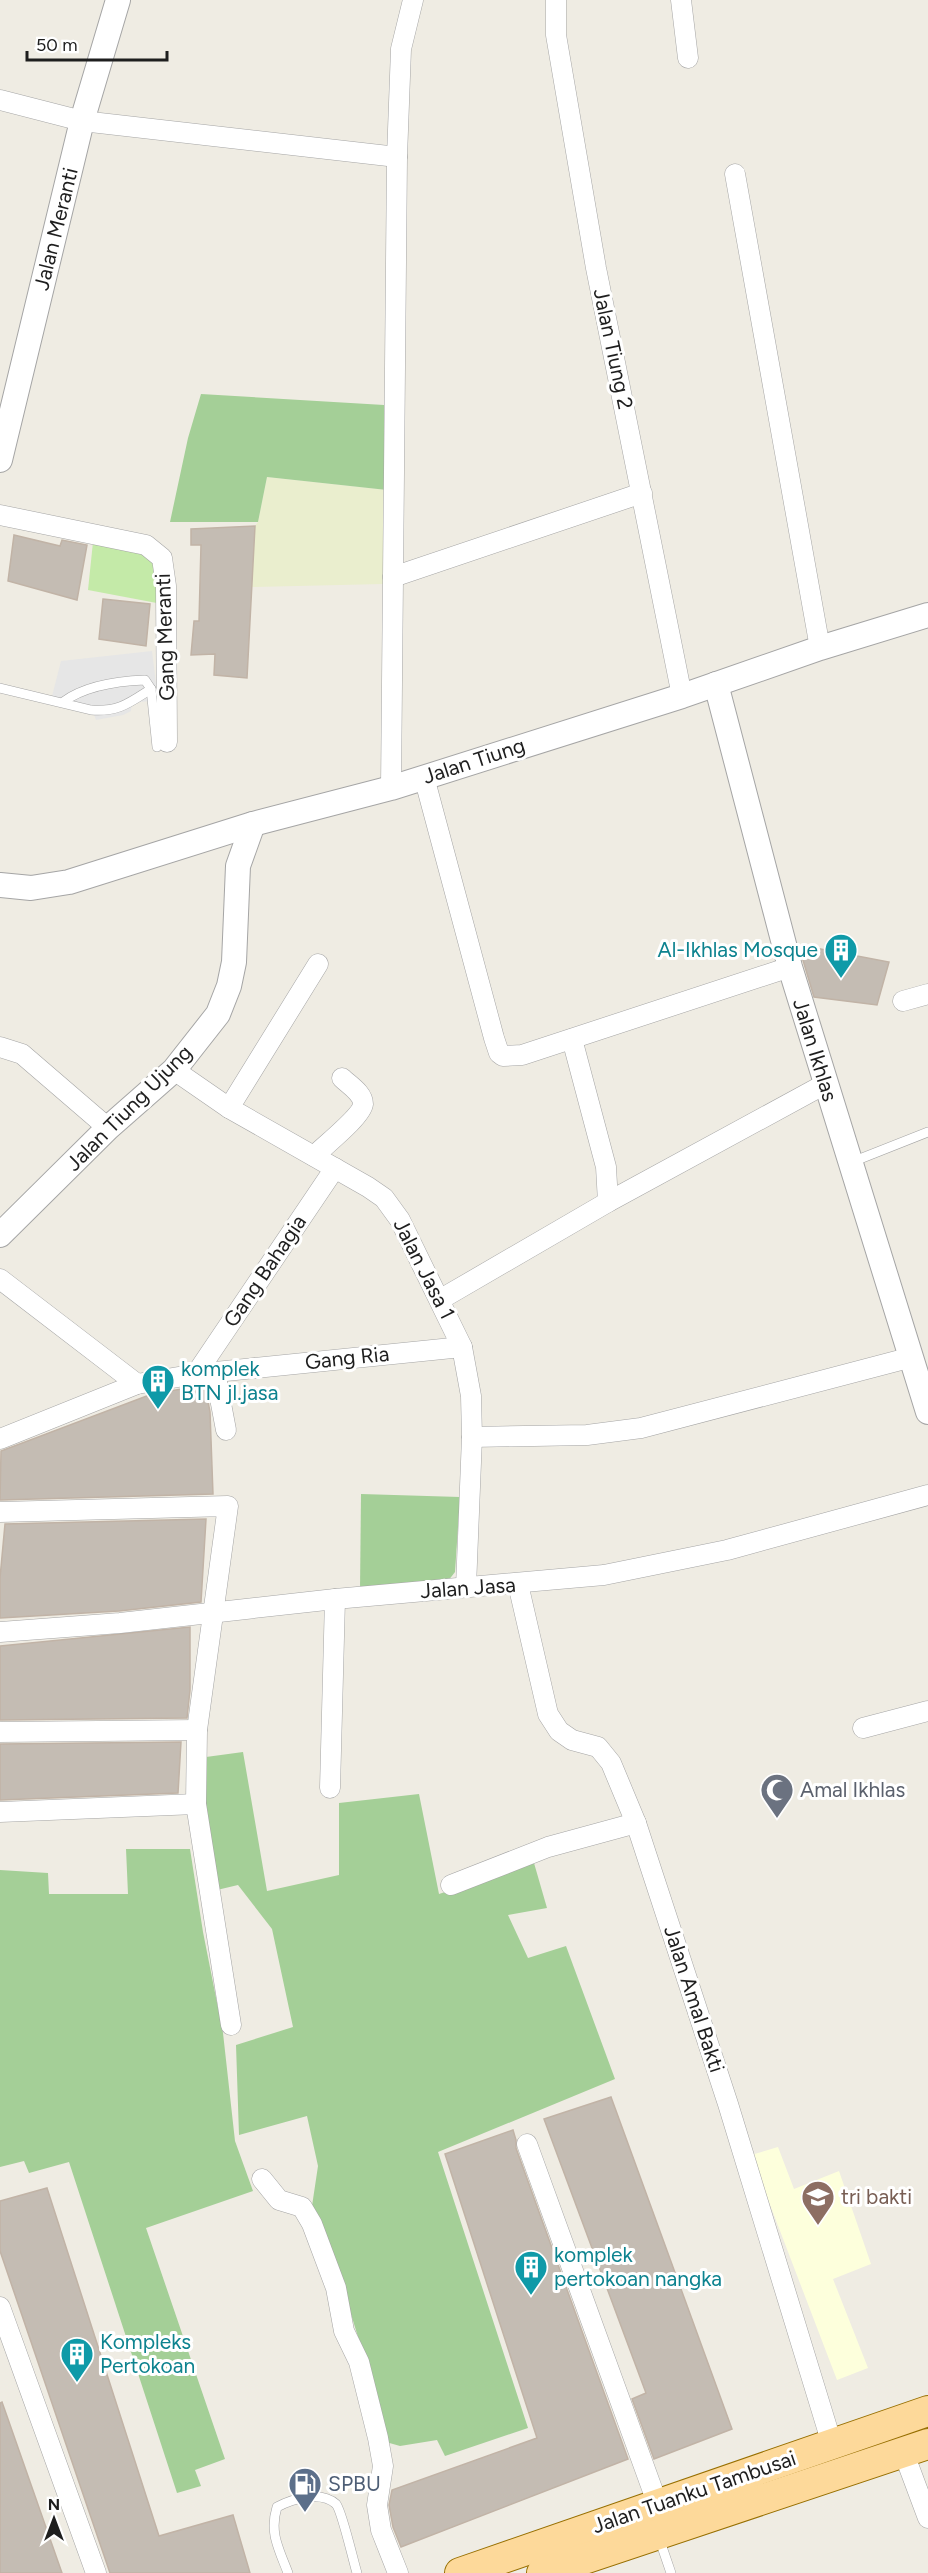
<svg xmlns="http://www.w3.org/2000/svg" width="928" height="2573" font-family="Figtree,sans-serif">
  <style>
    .education { fill: #fdffdc }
    .farmland { fill: #eaeece }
    .grass { fill: #c4eaa8 }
    .forest { fill: #a4cf97 }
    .parking { fill: #e6e6e6 }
    .building { fill: #c4bcb3; stroke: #c1b3a6; stroke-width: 1.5 }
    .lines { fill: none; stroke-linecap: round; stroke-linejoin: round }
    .service-casing { stroke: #a5a5a5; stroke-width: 10 }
    .minor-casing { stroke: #a5a5a5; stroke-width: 21 }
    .tertiary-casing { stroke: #a5a5a5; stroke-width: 26 }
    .primary-casing { stroke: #976f00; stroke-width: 32 }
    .service { stroke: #fff; stroke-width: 9 }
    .minor { stroke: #fff; stroke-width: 20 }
    .tertiary { stroke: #fff; stroke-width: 24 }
    .primary { stroke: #fdd99a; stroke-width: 30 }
    .labels { text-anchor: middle; stroke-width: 6; stroke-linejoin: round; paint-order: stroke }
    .street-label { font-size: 21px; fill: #1e1e1e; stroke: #fff }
    .culture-label { font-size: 21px; fill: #0d838f; stroke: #fff; text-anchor: start }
    .worship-label { font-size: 21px; fill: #5b616d; stroke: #fff; text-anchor: start }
    .education-label { font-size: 21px; fill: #785e54; stroke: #fff; text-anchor: start }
    .service-label { font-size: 21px; fill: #4e5e75; stroke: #fff; text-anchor: start }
  </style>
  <rect width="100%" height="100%" fill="#efece3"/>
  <polygon class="education" points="778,2147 794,2189 839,2171 871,2264 833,2279 868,2368 837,2380 751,2155"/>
  <polygon class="farmland" points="267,477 387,490 383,584 252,587 255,526 258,522"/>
  <polygon class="grass" points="93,542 147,551 156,563 162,604 88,590"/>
  <g class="forest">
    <polygon points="201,394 384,405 387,490 267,477 258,522 170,522 188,438"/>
    <polygon points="361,1494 460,1497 455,1572 448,1581 360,1591"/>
    <polygon points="243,1752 267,1891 339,1875 339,1803 419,1794 439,1894 534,1863 547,1908 508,1915 528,1958 566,1946 615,2079 438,2152 528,2428 445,2456 437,2440 400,2446 386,2442 363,2353 338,2272 312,2206 318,2166 307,2116 239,2135 236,2045 293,2027 272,1929 238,1885 217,1890 204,1812 206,1757"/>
    <polygon points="126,1849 190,1849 203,1932 223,2033 235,2141 253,2191 146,2228 225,2459 195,2470 201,2486 177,2493 69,2162 29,2173 24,2161 0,2167 0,1870 48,1873 49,1894 128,1894"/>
  </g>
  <polygon class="parking" points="152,651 158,700 132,703 131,711 123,715 96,720 94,714 50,704 61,661"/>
  <g class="building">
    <polygon points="255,526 247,678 214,675 215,654 191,655 194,621 199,621 201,545 191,545 191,529"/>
    <polygon points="14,535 60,546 62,540 87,545 77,600 8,581"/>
    <polygon points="103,599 150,604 146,646 99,639"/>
    <polygon points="810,947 889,962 877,1005 814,997 802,957"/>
    <polygon points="205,1385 210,1412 213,1494 0,1500 1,1451 152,1394"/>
    <polygon points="206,1519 201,1602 119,1611 0,1618 0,1578 5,1524"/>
    <polygon points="190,1627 190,1690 187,1718 0,1720 0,1646"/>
    <polygon points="181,1742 178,1793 0,1800 0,1744"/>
    <polygon points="611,2097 732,2429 654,2459 632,2399 646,2393 544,2119"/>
    <polygon points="513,2130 516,2140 516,2148 628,2459 401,2547 393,2527 389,2505 392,2490 537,2438 445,2154"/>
    <polygon points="47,2188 159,2536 233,2515 250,2573 110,2573 0,2251 0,2201"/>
    <polygon points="2,2402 62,2573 0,2573 0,2403"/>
  </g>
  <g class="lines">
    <defs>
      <g id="service">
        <path d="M0,688L91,710C119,712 129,703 151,689L145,680C118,681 86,685 63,702"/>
        <polyline points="151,689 157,747"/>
        <polyline points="852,1162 928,1132"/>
        <polyline points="659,2538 671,2573"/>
        <path d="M288,2573C279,2549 269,2533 277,2507C292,2499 321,2490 336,2504C342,2511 353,2560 357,2573"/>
      </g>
      <g id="minor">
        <polyline points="556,0 556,35 596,268 682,696"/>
        <polyline points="681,0 688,58"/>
        <polyline points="0,100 82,121 397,157"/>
        <polyline points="735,174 820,648"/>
        <polyline points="0,515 146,545 162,558 166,586 167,742"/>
        <polyline points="393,577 642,493"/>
        <polyline points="424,777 494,1038 499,1053 503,1056 522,1055 790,967"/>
        <polyline points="391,788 397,157 401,49 413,0"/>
        <polyline points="903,1001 928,994"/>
        <polyline points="572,1039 606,1167 608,1202"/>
        <polyline points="0,1047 22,1054 108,1128"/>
        <polyline points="174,1070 229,1108 368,1187 384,1198 400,1220 462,1347 471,1396 472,1437 466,1587"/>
        <polyline points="229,1108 318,964"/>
        <path d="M314,1156C324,1146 362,1116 363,1104C363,1093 349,1085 342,1078"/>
        <polyline points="0,1279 137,1384"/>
        <polyline points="441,1299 608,1202 825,1084"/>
        <polyline points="215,1372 226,1430"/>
        <polyline points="196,1374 335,1168"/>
        <polyline points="472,1437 587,1435 641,1428 912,1357"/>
        <polyline points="0,1439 137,1384 196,1374 462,1347"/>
        <polyline points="0,1512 228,1506 197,1730 196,1804 231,2025"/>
        <polyline points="518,1584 548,1714 559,1731 572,1740 598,1747 611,1763 636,1823 728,2104 832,2444"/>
        <polyline points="0,1632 120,1623 335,1599 604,1575 727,1550 928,1495"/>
        <polyline points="863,1728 928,1711"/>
        <polyline points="0,1732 197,1730"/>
        <polyline points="330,1788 335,1599"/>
        <polyline points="0,1812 196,1804"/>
        <polyline points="451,1885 548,1847 636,1823"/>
        <polyline points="527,2144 658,2505"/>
        <polyline points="262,2179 279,2200 302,2207 312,2224 336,2288 344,2331 359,2362 378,2438 383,2466 377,2505 381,2530 398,2573"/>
        <polyline points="0,2307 96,2573"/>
        <polyline points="903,2451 928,2518"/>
      </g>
      <g id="tertiary">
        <polyline points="0,460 82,121 118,0"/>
        <polyline points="716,684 790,967 928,1412"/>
        <polyline points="0,885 31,888 69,882 253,824 391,788 682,696 820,648 928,615"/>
        <polyline points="0,1235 108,1128 174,1070 218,1014 229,986 234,962 238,866 253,824"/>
      </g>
      <g id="primary">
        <polyline points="460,2573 928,2411"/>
        <polyline points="542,2573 928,2444"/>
      </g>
    </defs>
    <use href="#service" class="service-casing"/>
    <use href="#minor" class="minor-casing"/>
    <use href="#tertiary" class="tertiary-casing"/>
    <use href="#primary" class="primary-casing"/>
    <use href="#service" class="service"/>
    <use href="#minor" class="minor"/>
    <use href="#tertiary" class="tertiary"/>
    <use href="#primary" class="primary"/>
  </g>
  <defs>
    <symbol id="building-pin" viewBox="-11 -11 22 30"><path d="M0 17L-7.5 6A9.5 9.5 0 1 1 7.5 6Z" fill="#0f9aa8" stroke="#fff"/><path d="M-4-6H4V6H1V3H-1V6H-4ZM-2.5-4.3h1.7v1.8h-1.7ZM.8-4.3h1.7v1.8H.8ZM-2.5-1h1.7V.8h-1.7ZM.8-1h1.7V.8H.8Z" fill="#fff"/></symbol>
    <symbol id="mosque-pin" viewBox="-11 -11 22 30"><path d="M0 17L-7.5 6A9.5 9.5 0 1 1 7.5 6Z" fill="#6b7280" stroke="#fff"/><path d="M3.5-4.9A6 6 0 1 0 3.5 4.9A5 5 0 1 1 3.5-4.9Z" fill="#fff"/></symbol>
    <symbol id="school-pin" viewBox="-11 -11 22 30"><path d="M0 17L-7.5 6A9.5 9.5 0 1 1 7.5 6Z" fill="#8d6e63" stroke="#fff"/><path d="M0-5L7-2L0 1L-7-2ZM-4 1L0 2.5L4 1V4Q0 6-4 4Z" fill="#fff"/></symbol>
    <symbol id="fuel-pin" viewBox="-11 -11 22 30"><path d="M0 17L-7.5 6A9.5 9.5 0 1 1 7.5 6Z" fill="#5c6f8a" stroke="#fff"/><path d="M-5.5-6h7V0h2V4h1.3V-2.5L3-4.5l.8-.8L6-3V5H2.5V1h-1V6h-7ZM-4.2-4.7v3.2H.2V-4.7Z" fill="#fff"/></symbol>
  </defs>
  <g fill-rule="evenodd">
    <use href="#building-pin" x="822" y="931" width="38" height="52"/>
    <use href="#building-pin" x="139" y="1362" width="38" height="52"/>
    <use href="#mosque-pin" x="758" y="1771" width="38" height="52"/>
    <use href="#school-pin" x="799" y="2178" width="38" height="52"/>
    <use href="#building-pin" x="512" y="2248" width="38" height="52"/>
    <use href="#building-pin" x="58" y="2335" width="38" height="52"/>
    <use href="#fuel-pin" x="286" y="2465" width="38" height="52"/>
  </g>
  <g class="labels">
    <g class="street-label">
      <text transform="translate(56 229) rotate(-76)" y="7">Jalan Meranti</text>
      <text transform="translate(613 349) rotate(78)" y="7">Jalan Tiung 2</text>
      <text transform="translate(165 637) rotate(-92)" y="7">Gang Meranti</text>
      <text transform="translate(474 761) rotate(-18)" y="7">Jalan Tiung</text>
      <text transform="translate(815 1050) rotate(73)" y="7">Jalan Ikhlas</text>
      <text transform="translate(129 1108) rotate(-45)" y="7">Jalan Tiung Ujung</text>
      <text transform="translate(424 1269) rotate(63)" y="7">Jalan Jasa 1</text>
      <text transform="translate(265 1271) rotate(-56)" y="7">Gang Bahagia</text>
      <text transform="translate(347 1358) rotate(-6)" y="7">Gang Ria</text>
      <text transform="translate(468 1588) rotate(-4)" y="7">Jalan Jasa</text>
      <text transform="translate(694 1999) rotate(72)" y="7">Jalan Amal Bakti</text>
      <text transform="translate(694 2492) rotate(-19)" y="7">Jalan Tuanku Tambusai</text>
    </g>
    <g class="culture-label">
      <text x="818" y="957" text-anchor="end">Al-Ikhlas Mosque</text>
      <text x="181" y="1376">komplek<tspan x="181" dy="24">BTN jl.jasa</tspan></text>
      <text x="554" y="2262">komplek<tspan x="554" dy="24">pertokoan nangka</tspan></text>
      <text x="100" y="2349">Kompleks<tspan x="100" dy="24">Pertokoan</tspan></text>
    </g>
    <g class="worship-label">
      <text x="800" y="1797">Amal Ikhlas</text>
    </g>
    <g class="education-label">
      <text x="841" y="2204">tri bakti</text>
    </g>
    <g class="service-label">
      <text x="328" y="2491">SPBU</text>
    </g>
  </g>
  <g transform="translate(54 2519)" stroke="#ffffff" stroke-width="4.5" paint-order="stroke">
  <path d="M0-4.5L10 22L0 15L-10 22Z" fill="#1e1e1e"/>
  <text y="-9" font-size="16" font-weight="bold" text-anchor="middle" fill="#1e1e1e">N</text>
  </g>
  <path d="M27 51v9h140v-9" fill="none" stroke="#1e1e1e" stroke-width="3"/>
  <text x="36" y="51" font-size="18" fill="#1e1e1e" stroke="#ffffff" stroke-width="4.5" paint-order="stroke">50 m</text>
</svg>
